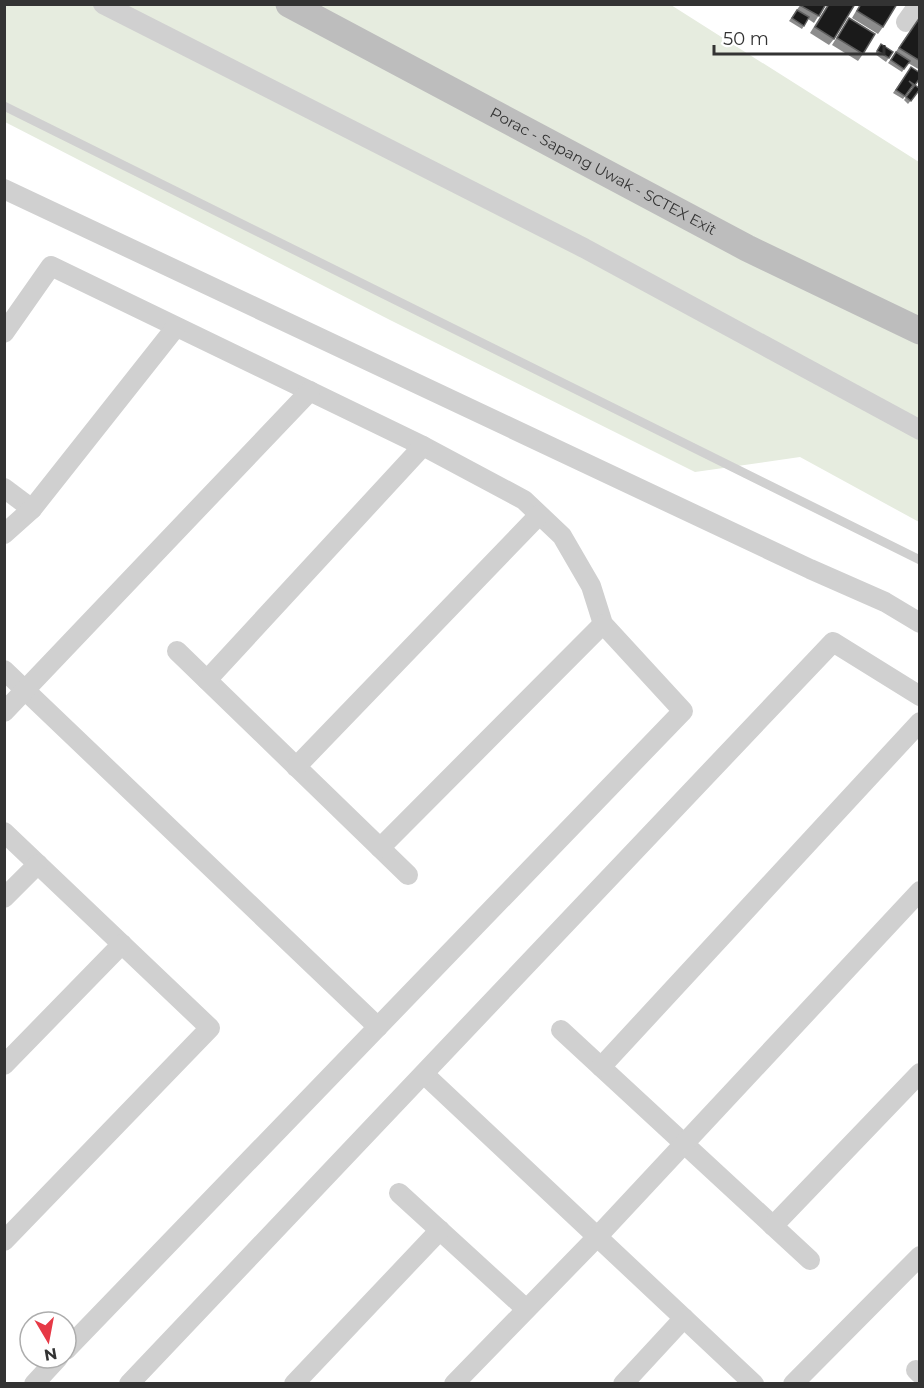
<svg xmlns="http://www.w3.org/2000/svg" width="924" height="1388" font-family="Montserrat,sans-serif">
  <style>
    .green { fill: #e6ecdf }
    .lines { fill: none; stroke-linecap: round; stroke-linejoin: round }
    .lane { stroke: #d0d0d0; stroke-width: 9 }
    .street { stroke: #d0d0d0; stroke-width: 20 }
    .secondary { stroke: #bdbdbd; stroke-width: 27 }
    .wall { fill: #8c8c8c }
    .building { fill: #1a1a1a; stroke: #5f5f5f; stroke-width: 1.5 }
    .labels { text-anchor: middle; stroke-width: 6; stroke-linejoin: round; paint-order: stroke }
    .street-label { font-size: 15px; fill: #333; stroke: #fff }
  </style>
  <rect width="100%" height="100%" fill="#fff"/>
  <polygon class="green" points="4,5 671,5 919,162 919,522 800,457 695,472 390,320 5,122"/>
  <g class="lines">
    <polyline class="lane" points="4,106 920,560"/>
    <g class="street">
      <polyline points="103,4 584,248 920,430"/>
      <polyline points="906,22 919,4"/>
      <polyline points="4,189 810,569 885,602 920,623"/>
      <polyline points="4,333 51,266 423,446 524,500 562,536 591,586 603,624 683,711 66,1350"/>
      <polyline points="4,488 32,509"/>
      <polyline points="4,534 32,509 176,327"/>
      <polyline points="177,651 408,875"/>
      <polyline points="4,670 378,1027"/>
      <polyline points="207,680 423,446"/>
      <polyline points="4,712 310,391"/>
      <polyline points="296,767 539,515"/>
      <polyline points="4,832 210,1028 4,1241"/>
      <polyline points="380,848 603,624"/>
      <polyline points="4,898 38,864"/>
      <polyline points="561,1030 810,1260"/>
      <polyline points="4,1065 122,944"/>
      <polyline points="601,1067 920,722"/>
      <polyline points="424,1074 754,1384"/>
      <polyline points="399,1193 526,1309"/>
      <polyline points="773,1226 920,1073"/>
      <polyline points="916,1370 920,1374"/>
      <polyline points="34,1384 58,1358"/>
      <polyline points="129,1384 833,642 920,696"/>
      <polyline points="294,1384 440,1230"/>
      <polyline points="454,1384 597,1237 920,891"/>
      <polyline points="623,1384 684,1318"/>
      <polyline points="793,1384 920,1256"/>
    </g>
    <path class="secondary" id="s1" d="M289,4L747,248L920,331"/>
  </g>
  <g class="wall">
    <polygon points="801,4 826,4 814,23 808,19 802,29 789,21"/>
    <polygon points="828,4 834,39 829,45 810,33"/>
    <polygon points="860,4 883,27 878,34 852,18"/>
    <polygon points="920,17 920,70 908,63 902,72 888,63"/>
    <polygon points="849,18 863,54 858,61 832,45"/>
    <polygon points="881,44 893,52 886,62 875,54"/>
    <polygon points="911,67 920,73 915,86 920,89 908,104 904,100 913,88 912,87 903,99 893,93"/>
  </g>
  <g class="building">
    <polygon points="802,4 826,4 819,16 801,6"/>
    <polygon points="829,4 855,4 834,39 815,27"/>
    <polygon points="861,4 897,4 883,27 857,11"/>
    <polygon points="797,10 809,17 804,26 792,18"/>
    <polygon points="920,17 920,61 899,48"/>
    <polygon points="849,18 875,34 863,54 837,38"/>
    <polygon points="881,44 893,52 889,58 877,51"/>
    <polygon points="896,52 910,61 904,69 891,60"/>
    <polygon points="911,67 920,73 920,78 915,85 909,81 913,85 905,96 896,90"/>
    <polygon points="915,85 920,89 911,101 906,97"/>
  </g>
  <g class="labels">
    <g class="street-label">
      <text dy="5" stroke="none"><textPath href="#s1" startOffset="356">Porac - Sapang Uwak - SCTEX Exit</textPath></text>
    </g>
  </g>
  <rect width="924" height="1388" fill="none" stroke="#333333" stroke-width="12"/>
  <g transform="translate(48 1340) rotate(170)"><circle r="28" fill="#ffffff" stroke="#adadad" stroke-width="1.5"/>
  <path d="M0-4.5L10 22L0 15L-10 22Z" fill="#e63946"/>
  <text y="-9" font-size="16" font-weight="bold" text-anchor="middle" fill="#333333">N</text>
  </g>
  <path d="M714 45v9h170v-9" fill="none" stroke="#333333" stroke-width="3"/>
  <text x="723" y="45" font-size="18" fill="#333333" stroke="#ffffff" stroke-width="4.5" paint-order="stroke">50 m</text>
</svg>
